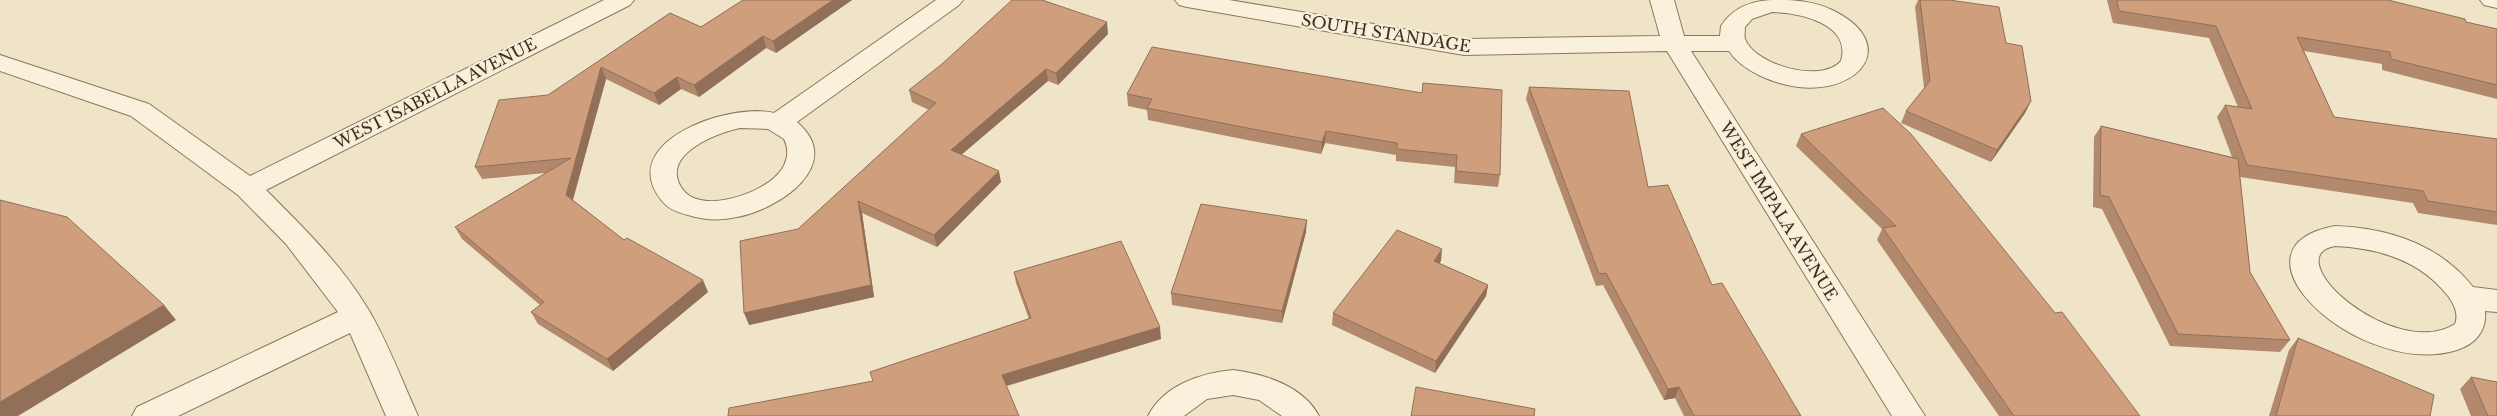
<svg xmlns="http://www.w3.org/2000/svg" width="2497" height="416" font-family="'Libre Baskerville',serif">
  <style>
    .lines { fill: none; stroke-linecap: round; stroke-linejoin: round }
    .minor-casing { stroke: #8d765c; stroke-width: 2 }
    .minor { fill: #faf1dc; fill-rule: evenodd }
    .wall { fill: #b2896c }
    .shaded-wall { fill: #916f58 }
    .building { fill: #cf9f7d; stroke: #916f58 }
    .labels { text-anchor: middle; stroke-width: 4.5; stroke-linejoin: round; paint-order: stroke }
    .street-label { font-size: 16px; fill: #3d2e20; stroke: #f7eed8 }
  </style>
  <rect width="100%" height="100%" fill="#f0e4c8"/>
  <g class="lines">
    <defs>
      <g id="minor">
        <path d="M604,0H634L630,5L266,190C303,227 341,264 368,309C388,342 402,381 418,416H386L350,333L178,416H132L137,407L338,312L286,244L238,195L131,116L0,71V55L149,104L250,176Z"/>
        <path d="M936,0H963L959,5L797,122C847,165 777,210 737,217C720,221 704,220 688,215C679,213 668,209 662,201C614,142 729,102 774,113ZM740,128L768,129L784,139C791,153 786,167 775,177C758,194 698,216 681,187C661,154 717,133 740,128Z"/>
        <path d="M1175,0H1229L1464,39L1660,36L1650,0H1674L1684,36H1720L1721,26C1734,6 1754,0 1776,0C1795,0 1814,1 1832,10C1899,42 1863,94 1798,87C1775,84 1743,72 1729,51H1691L1925,416H1892L1667,51L1464,55L1187,7L1179,5ZM1772,12C1798,13 1852,23 1841,61C1821,84 1755,65 1745,39C1744,36 1745,31 1745,27L1752,19Z"/>
        <polygon points="2480,0 2497,0 2497,8 2484,5"/>
        <path d="M2335,226C2388,228 2439,244 2473,287L2497,290V312L2485,311C2487,330 2476,344 2457,350C2361,380 2216,248 2335,226ZM2335,246C2378,248 2420,260 2448,296C2454,304 2459,314 2455,324C2394,362 2275,257 2335,246Z"/>
        <path d="M1233,370C1265,374 1303,386 1319,416H1282L1259,400L1233,395L1207,399L1184,416H1148C1164,385 1201,373 1233,370Z"/>
      </g>
    </defs>
    <use href="#minor" class="minor-casing"/>
    <use href="#minor" class="minor"/>
  </g>
  <g class="wall">
    <polygon points="743,0 852,0 776,53 766,48 699,97 681,89 659,105 606,79 573,200 624,240 708,292 613,371 538,324 531,312 540,305 462,239 455,227 546,173 482,179 475,167 548,95 670,13 701,27"/>
    <polygon points="1918,0 1949,0 2006,43 2031,101 2025,113 1991,162 1901,123 1906,111 1924,88 1915,7"/>
    <polygon points="2107,0 2388,0 2466,22 2497,29 2497,99 2382,70 2382,64 2304,51 2334,117 2497,139 2497,225 2418,213 2413,203 2240,177 2250,272 2290,340 2280,352 2170,346 2102,209 2093,207 2094,137 2101,126 2232,157 2217,117 2225,105 2238,107 2209,38 2113,23"/>
    <polygon points="1108,34 1058,85 1048,81 961,155 1001,182 937,247 862,213 874,297 749,325 798,229 929,110 912,102 909,90"/>
    <polygon points="1423,83 1500,175 1498,187 1454,183 1455,167 1396,161 1396,155 1325,143 1321,154 1247,140 1148,120 1147,110 1128,106 1127,94 1422,93"/>
    <polygon points="1529,87 1648,187 1712,285 1801,416 1684,416 1675,398 1664,400 1603,285 1596,286 1526,99"/>
    <polygon points="1801,134 2055,313 2140,416 1999,416 1877,240 1882,229 1796,146"/>
    <polygon points="1306,232 1282,323 1172,305 1171,293"/>
    <polygon points="1441,261 1439,263 1488,285 1486,296 1435,373 1332,325 1333,313"/>
    <polygon points="1014,272 1161,339 1007,386 1029,319 1016,283"/>
    <polygon points="2298,338 2430,416 2269,416 2289,350"/>
    <polygon points="2471,377 2497,416 2471,416 2460,389"/>
  </g>
  <g class="shaded-wall">
    <polygon points="833,0 852,0 776,53 773,41"/>
    <polygon points="1107,22 1108,34 1058,85 1056,73"/>
    <polygon points="763,36 766,48 699,97 694,85"/>
    <polygon points="601,67 606,79 571,206 566,195"/>
    <polygon points="1046,69 1048,81 953,162 951,150"/>
    <polygon points="677,77 681,89 659,105 654,93"/>
    <polygon points="2031,101 2025,113 1991,162 1997,150"/>
    <polygon points="1326,131 1325,143 1321,154 1322,142"/>
    <polygon points="999,171 1001,182 937,247 934,235"/>
    <polygon points="858,201 862,213 874,297 749,325 744,313"/>
    <polygon points="1307,220 1306,232 1282,323 1282,311"/>
    <polygon points="1442,249 1441,261 1432,273 1434,261"/>
    <polygon points="703,280 708,292 613,371 607,359"/>
    <polygon points="1488,285 1486,296 1435,373 1436,361"/>
    <polygon points="164,305 176,320 18,416 0,416 0,402"/>
    <polygon points="1160,327 1161,339 1005,386 1002,375"/>
    <polygon points="1679,387 1675,398 1664,400 1668,389"/>
  </g>
  <g class="building">
    <polygon points="743,0 833,0 773,41 763,36 694,85 677,77 654,93 601,67 566,195 624,240 627,238 703,280 607,359 531,312 544,302 455,227 571,158 475,167 499,100 548,95 670,13 701,27"/>
    <polygon points="1012,0 1042,0 1107,22 1056,73 1046,69 951,150 999,171 934,235 858,201 871,285 744,313 740,241 798,229 936,103 909,90 942,64"/>
    <polygon points="1920,0 1949,0 1999,7 2006,43 2022,46 2031,101 1997,150 1906,111 1930,81"/>
    <polygon points="2117,0 2388,0 2465,19 2466,22 2497,29 2497,85 2391,59 2390,52 2297,37 2334,117 2497,139 2497,212 2428,201 2423,191 2247,165 2225,105 2252,109 2216,26 2119,11"/>
    <polygon points="1152,47 1422,93 1423,83 1502,90 1500,175 1456,171 1457,155 1397,149 1397,143 1326,131 1322,142 1247,128 1147,108 1152,99 1127,94"/>
    <polygon points="1529,87 1629,91 1648,187 1668,185 1712,285 1722,283 1801,416 1694,416 1679,387 1668,389 1606,273 1599,274"/>
    <polygon points="1883,108 1911,134 2055,313 2062,312 2140,416 2014,416 1883,228 1896,226 1801,134"/>
    <polygon points="2101,126 2238,159 2250,272 2290,340 2178,334 2109,197 2100,195"/>
    <polygon points="0,200 67,217 164,305 0,402"/>
    <polygon points="1201,204 1307,220 1282,311 1171,293"/>
    <polygon points="1397,230 1442,249 1434,261 1488,285 1436,361 1333,313"/>
    <polygon points="1121,241 1160,327 1002,375 1019,416 728,416 729,408 873,381 870,372 1031,318 1014,272"/>
    <polygon points="2298,338 2434,395 2430,416 2276,416"/>
    <polygon points="2471,377 2497,382 2497,416 2488,416"/>
    <polygon points="1416,387 1535,409 1534,416 1411,416"/>
  </g>
  <g class="labels">
    <g class="street-label">
      <text transform="translate(1386 33) rotate(9)" y="6">SOUTH STANDAGE</text>
      <text transform="translate(435 93) rotate(-27)" y="6">WEST ISABELLA AVENUE</text>
      <text transform="translate(1779 211) rotate(58)" y="6">WEST IMPALA AVENUE</text>
    </g>
  </g>
</svg>
